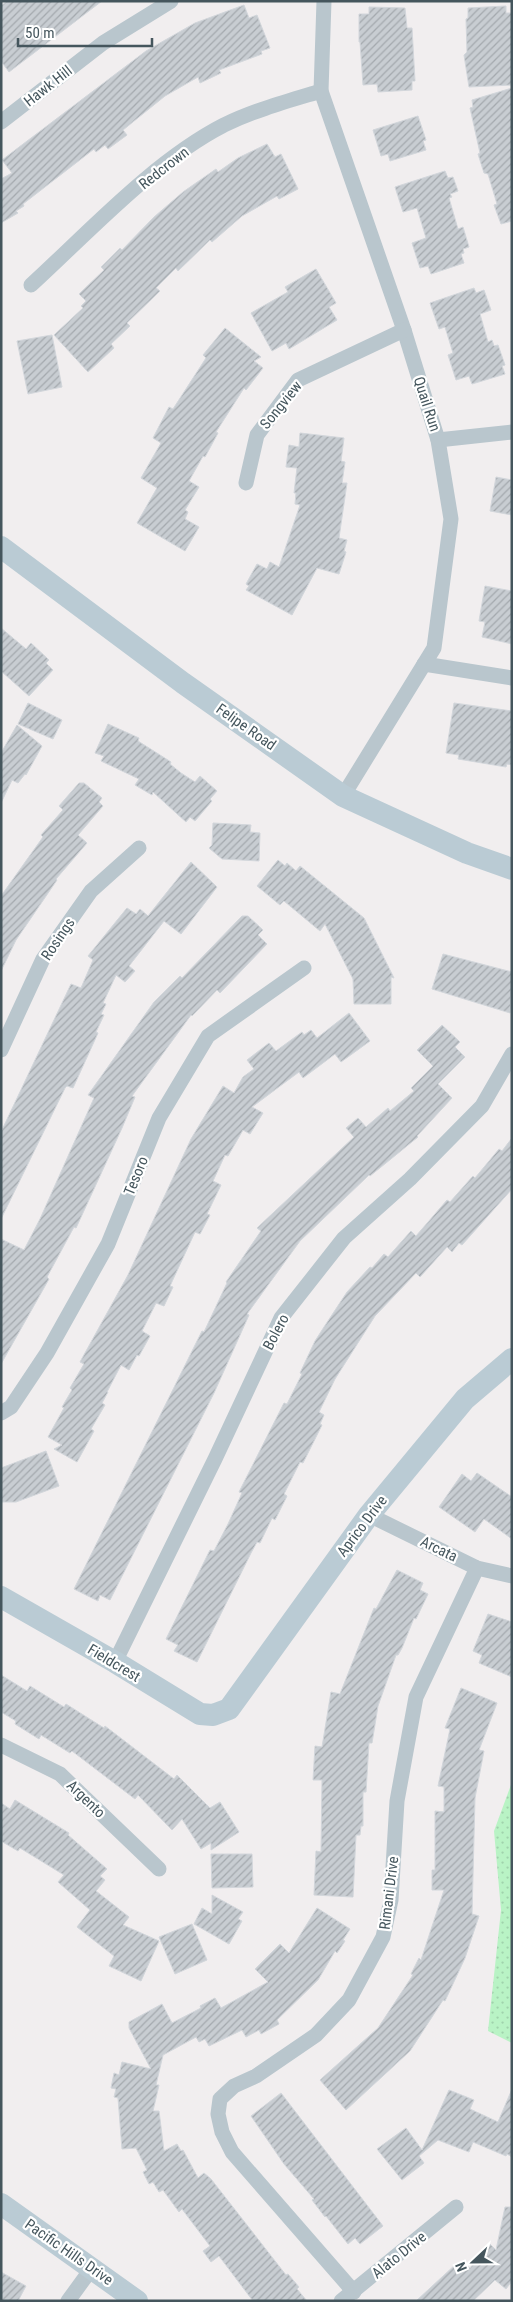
<svg xmlns="http://www.w3.org/2000/svg" width="513" height="2302" font-family="'Roboto Condensed',sans-serif">
  <style>
    .grass { fill: url(#grass-dots) }
    .building { fill: url(#building-hatch); stroke: #d2d6db }
    .lines { fill: none; stroke-linecap: round; stroke-linejoin: round }
    .street { stroke: #b9c6cd; stroke-width: 15 }
    .secondary { stroke: #bacbd4; stroke-width: 22 }
    .labels { text-anchor: middle; stroke-width: 4.5; stroke-linejoin: round; paint-order: stroke }
    .street-label { font-size: 15px; fill: #45565d; stroke: #fff }
  </style>
  <defs>
    <pattern id="grass-dots" width="8" height="8" patternUnits="userSpaceOnUse" patternTransform="scale(1.25)"><rect width="8" height="8" fill="#b9f3c5"/><path d="M2 2h.1M6 6h.1" fill="none" stroke="#a0d2ac" stroke-width="1.8" stroke-linecap="round"/></pattern>
    <pattern id="building-hatch" width="6" height="6" patternUnits="userSpaceOnUse" patternTransform="scale(1.25)"><rect width="6" height="6" fill="#c8cdd2"/><path d="M-1 1l2-2M0 6l6-6M5 7l2-2" fill="none" stroke="#a4a9ae"/></pattern>
  </defs>
  <rect width="100%" height="100%" fill="#f1eeef"/>
  <polygon class="grass" points="512,1782 512,2043 488,2031 501,1910 494,1831"/>
  <g class="building">
    <polygon points="7,1 102,1 9,72 1,61 1,6"/>
    <polygon points="244,5 249,18 257,15 270,48 261,51 262,54 219,70 221,73 200,83 198,77 165,96 123,130 127,135 108,149 105,145 96,152 94,149 23,204 24,206 16,211 18,213 1,223 1,179 12,173 2,160 146,51 195,23"/>
    <polygon points="506,6 506,13 512,13 512,85 469,87 464,55 467,52 466,19 468,18 468,8"/>
    <polygon points="369,7 405,8 407,28 412,28 415,81 412,81 412,90 378,92 377,84 363,85 360,42 359,42 359,14 369,14"/>
    <polygon points="512,88 512,221 501,224 494,205 497,204 488,174 484,173 478,154 480,153 470,108 473,107 472,100"/>
    <polygon points="418,116 426,140 423,141 426,150 390,161 388,154 381,156 373,130"/>
    <polygon points="267,144 275,157 281,154 298,189 279,199 277,196 242,216 212,242 210,240 178,271 176,268 156,288 160,291 127,323 130,326 111,344 114,348 88,372 54,335 83,308 81,306 86,301 79,294 104,270 101,267 120,248 122,250 154,217 183,192 216,169 218,172 238,158"/>
    <polygon points="445,171 448,178 453,177 458,191 450,194 452,197 449,198 458,229 463,227 469,247 463,249 464,253 461,254 464,263 431,274 428,266 420,268 412,243 426,238 417,208 403,212 395,187"/>
    <polygon points="316,269 336,303 329,307 337,320 289,349 286,343 272,351 251,313 288,292 285,287"/>
    <polygon points="474,288 476,293 484,290 491,310 480,314 488,342 492,340 494,346 498,345 505,365 502,366 505,374 472,384 469,376 456,380 448,355 453,353 445,327 439,329 430,303"/>
    <polygon points="225,328 261,357 254,361 263,368 246,390 244,388 216,432 218,433 205,457 203,456 189,481 199,487 185,510 188,512 185,519 199,527 185,551 137,523 157,488 141,478 161,443 153,438 169,407 173,409 206,358 203,355"/>
    <polygon points="52,335 62,387 28,394 17,341"/>
    <polygon points="300,433 344,438 341,461 345,462 342,483 347,483 339,538 347,540 344,551 346,552 339,574 317,568 292,615 246,590 249,586 246,584 257,564 267,569 270,562 279,567 300,505 295,504 296,493 294,493 297,468 286,467 289,445 299,447"/>
    <polygon points="496,477 512,480 512,515 490,511"/>
    <polygon points="485,586 512,591 512,644 482,637 485,622 479,621"/>
    <polygon points="1,628 26,649 31,643 49,660 46,663 53,670 29,696 1,671"/>
    <polygon points="28,703 62,720 53,739 18,724"/>
    <polygon points="454,703 512,711 512,765 507,764 506,767 458,759 459,755 446,753"/>
    <polygon points="108,724 139,738 138,741 171,762 170,764 181,773 195,782 200,776 217,791 210,799 212,801 195,821 190,817 186,822 153,792 152,795 135,785 139,779 101,761 104,756 95,753"/>
    <polygon points="17,725 42,746 26,775 25,774 18,783 12,780 1,803 1,753"/>
    <polygon points="79,783 84,783 102,798 99,802 103,806 78,835 87,843 56,879 57,880 16,940 1,971 1,896 43,837 41,835 63,810 59,806"/>
    <polygon points="213,823 251,825 250,832 260,833 259,861 222,859 209,848 212,845"/>
    <polygon points="278,860 285,866 287,863 296,871 300,866 364,918 394,978 391,977 391,1004 354,1004 353,979 325,924 320,931 284,901 280,905 257,886"/>
    <polygon points="191,862 217,887 181,934 164,921 129,966 135,971 125,982 116,975 103,1003 106,1004 101,1014 104,1015 96,1032 98,1033 73,1088 67,1086 65,1088 1,1219 1,1132 71,984 81,988 93,960 88,956 127,908 136,914 140,909 148,916"/>
    <polygon points="242,916 248,916 263,930 258,935 267,944 220,993 217,990 192,1016 191,1015 132,1096 135,1097 122,1128 76,1228 74,1227 47,1277 49,1279 1,1364 1,1239 24,1250 40,1219 90,1107 94,1098 88,1095 154,1002 180,976 182,978"/>
    <polygon points="443,954 512,972 510,1013 432,989"/>
    <polygon points="349,1013 370,1041 341,1062 335,1054 303,1078 299,1072 252,1107 263,1113 250,1134 243,1130 228,1156 225,1155 213,1181 221,1185 207,1214 210,1215 200,1234 195,1232 170,1286 173,1287 164,1306 156,1303 142,1331 150,1336 139,1356 137,1355 129,1370 121,1365 107,1392 108,1392 102,1403 105,1405 91,1429 94,1431 77,1462 54,1449 62,1445 48,1437 64,1408 62,1407 72,1390 70,1388 84,1364 80,1362 128,1275 191,1139 223,1086 234,1093 243,1077 254,1069 247,1060 269,1043 276,1051 302,1032 304,1035 311,1030 317,1038"/>
    <polygon points="442,1025 460,1042 455,1047 465,1057 438,1084 452,1098 417,1136 418,1137 370,1176 369,1175 300,1241 247,1314 249,1315 214,1393 110,1600 100,1595 98,1601 74,1589 202,1331 204,1332 227,1283 226,1282 261,1231 257,1228 354,1137 346,1128 358,1118 366,1127 388,1108 390,1111 414,1091 411,1088 433,1066 417,1050"/>
    <polygon points="512,1138 512,1189 462,1245 459,1243 452,1252 447,1247 420,1277 416,1273 375,1316 335,1379 319,1412 324,1415 320,1424 322,1425 303,1463 300,1462 284,1494 287,1496 275,1520 272,1518 260,1543 257,1542 251,1553 197,1662 174,1651 178,1645 166,1639 210,1550 214,1551 228,1524 242,1493 239,1492 284,1403 287,1404 302,1374 300,1373 315,1341 324,1327 347,1292 370,1267 372,1268 384,1254 388,1257 411,1231 416,1236 447,1200 450,1202 473,1176 475,1178 499,1149 502,1151"/>
    <polygon points="46,1451 59,1486 16,1502 1,1502 1,1468"/>
    <polygon points="477,1473 512,1497 512,1539 484,1519 475,1532 439,1507 462,1474 471,1481"/>
    <polygon points="397,1570 423,1583 420,1590 428,1594 416,1619 414,1618 402,1648 398,1655 396,1655 378,1706 372,1743 369,1743 366,1792 363,1792 363,1826 361,1826 360,1835 356,1835 353,1897 314,1895 316,1851 321,1852 322,1780 313,1780 315,1746 322,1747 331,1692 340,1694 374,1608 376,1609"/>
    <polygon points="488,1614 512,1622 512,1677 479,1663 482,1655 473,1651"/>
    <polygon points="1,1675 27,1691 30,1686 64,1707 66,1704 104,1728 105,1726 174,1779 177,1775 210,1808 220,1802 239,1832 211,1850 211,1843 201,1849 182,1819 172,1830 138,1795 135,1799 72,1751 70,1753 41,1735 39,1739 15,1724 16,1721 1,1712"/>
    <polygon points="461,1688 497,1703 479,1750 484,1751 475,1798 472,1914 479,1916 465,1958 445,2001 443,2000 410,2051 346,2110 320,2080 378,2028 413,1975 411,1974 419,1958 421,1960 444,1890 432,1890 432,1870 435,1870 435,1811 444,1812 444,1787 438,1786 450,1729 445,1728"/>
    <polygon points="15,1800 69,1833 68,1835 107,1869 100,1876 105,1880 96,1891 129,1917 123,1925 159,1941 141,1981 109,1966 114,1956 77,1927 90,1910 58,1882 64,1875 20,1848 18,1851 1,1841 1,1803 10,1809"/>
    <polygon points="211,1854 252,1854 253,1887 212,1888"/>
    <polygon points="212,1895 243,1912 238,1919 242,1921 229,1944 194,1924 202,1908 212,1914"/>
    <polygon points="317,1908 350,1929 343,1940 345,1941 337,1953 335,1951 318,1980 277,2020 279,2024 261,2034 259,2030 246,2037 242,2030 209,2046 205,2039 199,2042 196,2037 163,2055 156,2085 159,2085 153,2111 159,2111 164,2151 177,2144 181,2151 183,2150 198,2178 204,2173 211,2179 286,2275 288,2274 299,2287 297,2289 307,2301 253,2301 219,2256 211,2262 203,2251 210,2246 182,2209 179,2212 163,2190 159,2192 153,2182 149,2184 143,2172 147,2170 136,2148 122,2149 118,2098 114,2097 116,2089 111,2088 114,2073 119,2075 122,2062 151,2069 129,2028 129,2022 162,2004 172,2023 201,2008 200,2006 215,1998 221,2008 268,1982 255,1969 280,1944 289,1953"/>
    <polygon points="192,1924 207,1960 175,1974 159,1937"/>
    <polygon points="512,2089 512,2157 507,2154 506,2156 473,2142 469,2152 438,2140 419,2156 424,2163 402,2180 377,2149 406,2128 422,2150 449,2090 474,2100 470,2109 498,2122"/>
    <polygon points="281,2093 383,2226 360,2244 355,2238 348,2244 326,2216 325,2217 312,2200 314,2199 284,2164 251,2116"/>
    <polygon points="505,2207 512,2207 512,2281 506,2289 495,2280 473,2301 416,2301 456,2264 462,2270 467,2265 470,2268 489,2243 496,2250"/>
    <polygon points="1,2272 26,2286 18,2301 1,2301"/>
  </g>
  <g class="lines">
    <g class="street">
      <polyline points="324,1 321,91 404,330 438,440 451,519 434,648 343,796"/>
      <polyline points="1,122 103,43 171,1"/>
      <path d="M31,285C90,231 154,161 224,125C255,110 288,101 321,91"/>
      <polyline points="438,440 512,432"/>
      <polyline points="246,483 257,435 298,380 404,330"/>
      <polyline points="424,664 512,678"/>
      <polyline points="1,1050 43,959 91,891 139,848"/>
      <polyline points="1,1413 11,1407 47,1353 108,1244 159,1118 208,1036 304,968"/>
      <polyline points="369,1515 477,1568 512,1576"/>
      <polyline points="115,1662 215,1459 281,1318 344,1238 410,1179 482,1106 512,1054"/>
      <polyline points="1,1745 60,1774 159,1869"/>
      <polyline points="354,2292 232,2152 222,2132 218,2114 220,2099 234,2086 256,2076 316,2035 349,2000 383,1937 391,1900 397,1801 416,1697 477,1568"/>
      <polyline points="68,2301 92,2268"/>
      <polyline points="341,2301 456,2207"/>
    </g>
    <g class="secondary">
      <polyline points="1,547 183,683 343,796 467,853 512,869"/>
      <polyline points="1,1597 115,1662 200,1714 213,1715 229,1709 369,1515 465,1399 512,1359"/>
      <polyline points="1,2204 137,2301"/>
    </g>
  </g>
  <g class="labels">
    <g class="street-label">
      <text transform="translate(48 86) rotate(-38)" y="5">Hawk Hill</text>
      <text transform="translate(164 168) rotate(-38)" y="5">Redcrown</text>
      <text transform="translate(427 404) rotate(72)" y="5">Quail Run</text>
      <text transform="translate(281 405) rotate(-51)" y="5">Songview</text>
      <text transform="translate(246 727) rotate(35)" y="5">Felipe Road</text>
      <text transform="translate(58 939) rotate(-56)" y="5">Rosings</text>
      <text transform="translate(136 1176) rotate(-68)" y="5">Tesoro</text>
      <text transform="translate(276 1332) rotate(-62)" y="5">Bolero</text>
      <text transform="translate(362 1526) rotate(-53)" y="5">Aprico Drive</text>
      <text transform="translate(439 1549) rotate(26)" y="5">Arcata</text>
      <text transform="translate(114 1663) rotate(31)" y="5">Fieldcrest</text>
      <text transform="translate(86 1799) rotate(44)" y="5">Argento</text>
      <text transform="translate(389 1893) rotate(-83)" y="5">Rimani Drive</text>
      <text transform="translate(69 2252) rotate(35)" y="5">Pacific Hills Drive</text>
      <text transform="translate(399 2255) rotate(-39)" y="5">Alato Drive</text>
    </g>
  </g>
  <rect width="513" height="2302" fill="none" stroke="#45565d" stroke-width="5"/>
  <g transform="translate(473 2262) rotate(248)" stroke="#ffffff" stroke-width="4" paint-order="stroke">
  <path d="M0-4L9 19L0 12L-9 19Z" fill="#45565d"/>
  <text y="-8" font-size="14" font-weight="bold" text-anchor="middle" fill="#45565d">N</text>
  </g>
  <path d="M18 38v8h134v-8" fill="none" stroke="#45565d" stroke-width="2.5"/>
  <text x="25" y="38" font-size="15" fill="#45565d" stroke="#ffffff" stroke-width="4" paint-order="stroke">50 m</text>
</svg>
